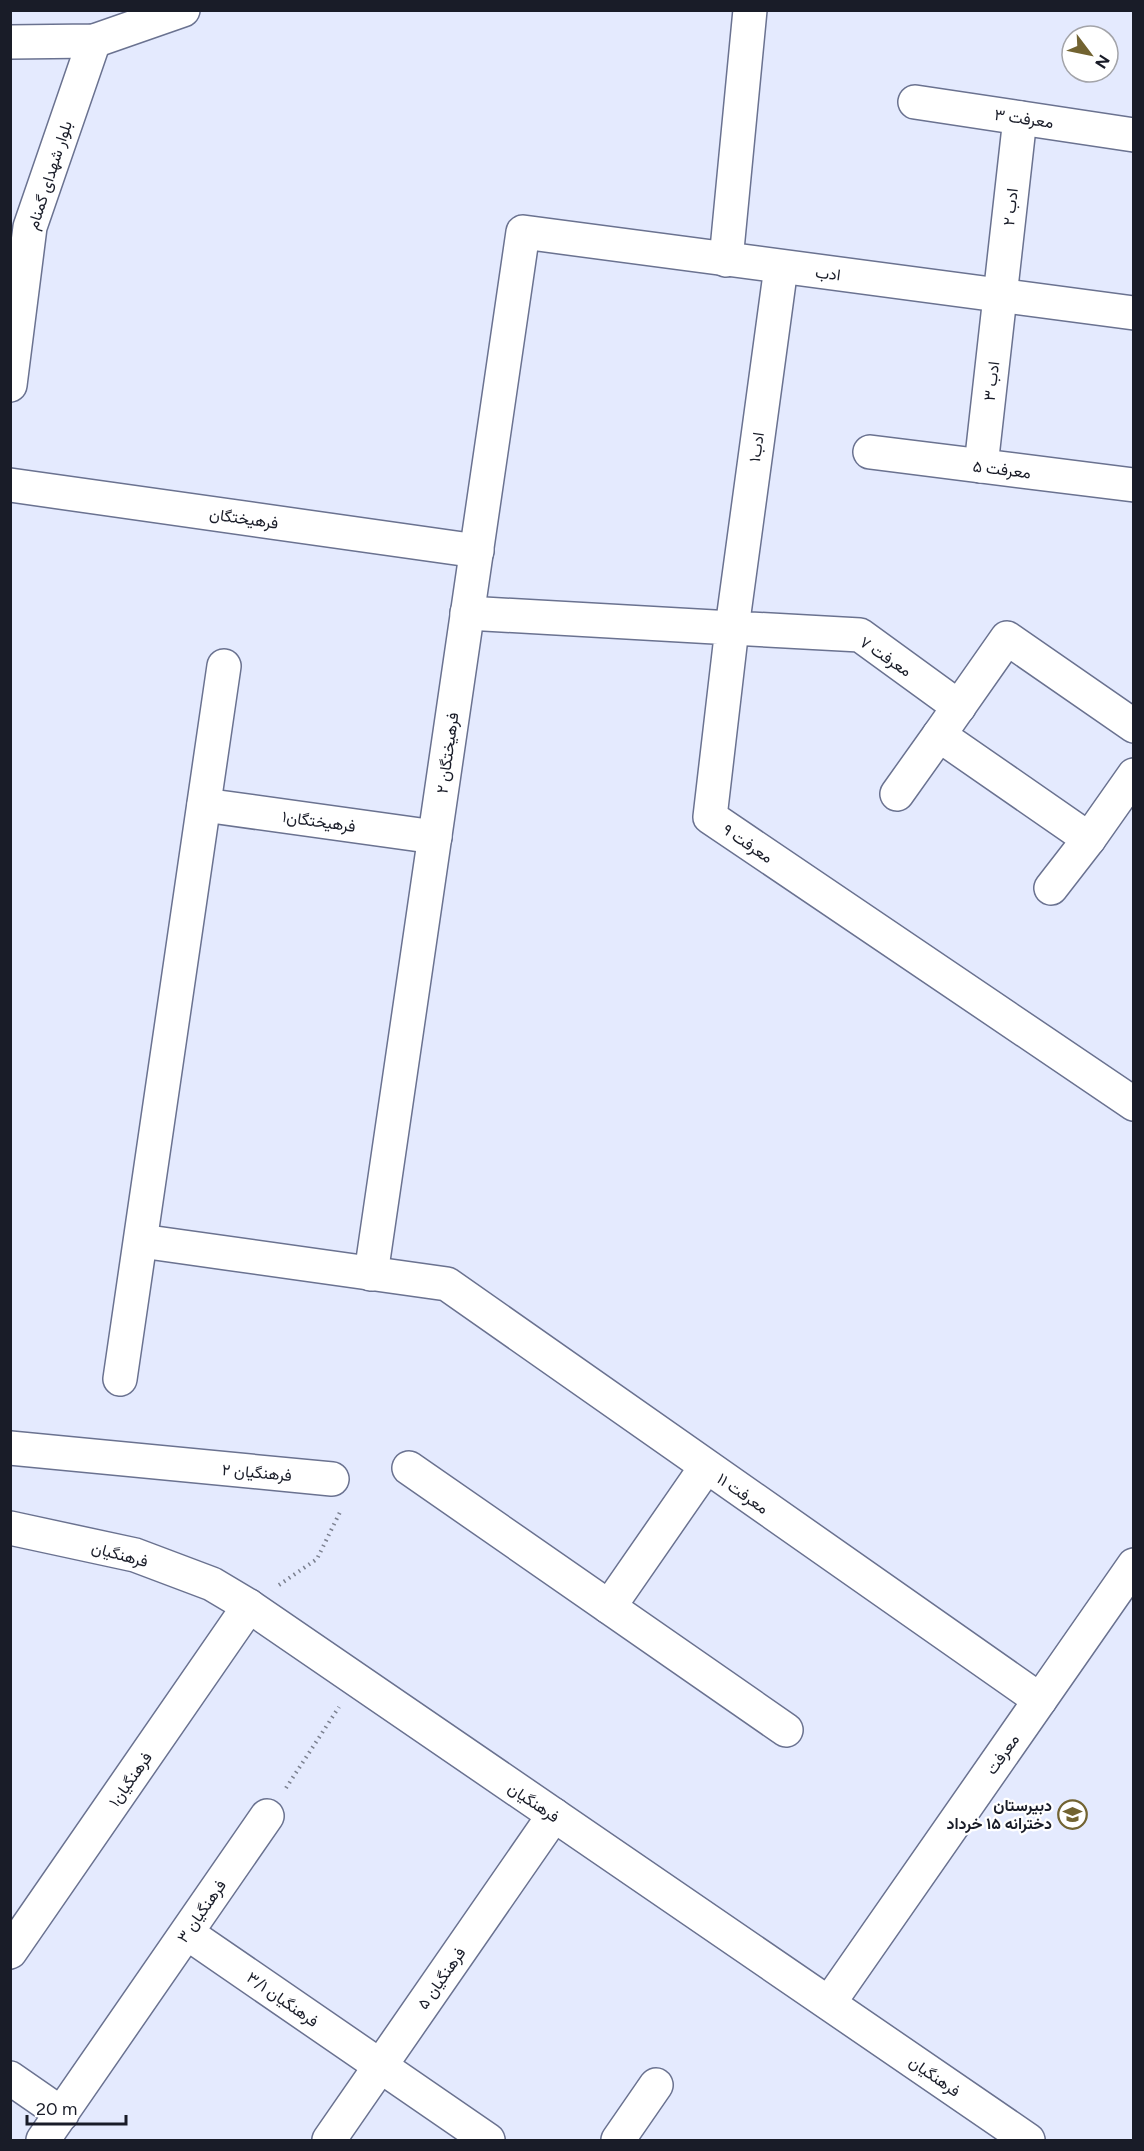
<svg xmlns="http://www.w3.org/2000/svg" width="1144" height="2151" font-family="Figtree,Vazirmatn,sans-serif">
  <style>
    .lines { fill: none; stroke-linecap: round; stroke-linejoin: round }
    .minor-casing { stroke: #6a7290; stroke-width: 36 }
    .major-casing { stroke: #6a7290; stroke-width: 36 }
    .path { stroke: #7b808f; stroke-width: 4; stroke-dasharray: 1.5 4.5; stroke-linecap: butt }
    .minor { stroke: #fff; stroke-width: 33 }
    .major { stroke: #fff; stroke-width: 33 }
    .labels { text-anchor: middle; stroke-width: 4.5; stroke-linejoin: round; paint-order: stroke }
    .street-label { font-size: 16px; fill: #191c28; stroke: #fff }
    .poi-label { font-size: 16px; font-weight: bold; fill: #191c28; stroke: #fff; text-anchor: end }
  </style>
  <rect width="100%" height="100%" fill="#e4eafe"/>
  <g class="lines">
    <defs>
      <g id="minor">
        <polyline points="915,102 1134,135"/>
        <polyline points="726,260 750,10"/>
        <polyline points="781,267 732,628 860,635 959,707"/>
        <polyline points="870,452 1134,485"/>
        <polyline points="981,466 1020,118"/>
        <polyline points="10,485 477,551"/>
        <polyline points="467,613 732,628 710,817 1134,1104"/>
        <polyline points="897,794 939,735"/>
        <polyline points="204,805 435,837"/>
        <polyline points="1089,839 939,735 1007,638 1134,726"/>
        <polyline points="1051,888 1089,839 1134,775"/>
        <polyline points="141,1241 447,1284 1040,1700"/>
        <polyline points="371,1274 523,232 1134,313"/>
        <polyline points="120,1379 224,666"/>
        <polyline points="10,1448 332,1479"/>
        <polyline points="409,1468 786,1730"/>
        <polyline points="10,1528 135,1555 212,1584 249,1606 1028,2140"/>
        <polyline points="609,1607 706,1467"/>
        <polyline points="187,1933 488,2140"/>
        <polyline points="10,1952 249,1606"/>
        <polyline points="829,2003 1134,1565"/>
        <polyline points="10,2078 62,2114"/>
        <polyline points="43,2140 267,1816"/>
        <polyline points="329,2140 554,1815"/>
        <polyline points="618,2140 656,2085"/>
      </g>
      <g id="major">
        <polyline points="10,42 94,41 183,10"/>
        <polyline points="10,385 30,227 94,41"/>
      </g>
    </defs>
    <use href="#minor" class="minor-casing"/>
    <use href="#major" class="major-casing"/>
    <g class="path">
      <polyline points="279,1585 317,1559 341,1510"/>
      <polyline points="286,1788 339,1707"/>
    </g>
    <use href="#minor" class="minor"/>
    <use href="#major" class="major"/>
  </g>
  <defs>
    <symbol id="school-ring" viewBox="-11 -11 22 22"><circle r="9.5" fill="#fff" stroke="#726331" stroke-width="1.5"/><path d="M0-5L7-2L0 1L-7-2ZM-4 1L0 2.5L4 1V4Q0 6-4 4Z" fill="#726331"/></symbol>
  </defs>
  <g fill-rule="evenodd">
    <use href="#school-ring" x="1056" y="1798" width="33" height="33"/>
  </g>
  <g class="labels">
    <g class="street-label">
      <text transform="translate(1024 118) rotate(8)" y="6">معرفت ۳</text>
      <text transform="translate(49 175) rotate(-72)" y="6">بلوار شهدای گمنام</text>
      <text transform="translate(1010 207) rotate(-84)" y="6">ادب ۲</text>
      <text transform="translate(828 273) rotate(7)" y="6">ادب</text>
      <text transform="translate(991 381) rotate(-83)" y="6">ادب ۳</text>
      <text transform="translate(756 447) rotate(-82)" y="6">ادب۱</text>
      <text transform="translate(1002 469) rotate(7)" y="6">معرفت ۵</text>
      <text transform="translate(244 518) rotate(8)" y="6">فرهیختگان</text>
      <text transform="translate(886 656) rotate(34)" y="6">معرفت ۷</text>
      <text transform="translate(447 753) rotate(-82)" y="6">فرهیختگان ۲</text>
      <text transform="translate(319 821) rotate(8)" y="6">فرهیختگان۱</text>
      <text transform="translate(748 843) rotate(34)" y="6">معرفت ۹</text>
      <text transform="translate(257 1472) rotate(5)" y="6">فرهنگیان ۲</text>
      <text transform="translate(743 1493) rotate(35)" y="6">معرفت ۱۱</text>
      <text transform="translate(120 1554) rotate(15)" y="6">فرهنگیان</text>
      <text transform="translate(1002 1754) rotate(-55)" y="6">معرفت</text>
      <text transform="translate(130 1779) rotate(-55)" y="6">فرهنگیان۱</text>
      <text transform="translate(534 1802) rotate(34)" y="6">فرهنگیان</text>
      <text transform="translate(201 1911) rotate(-55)" y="6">فرهنگیان ۳</text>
      <text transform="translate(441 1978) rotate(-55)" y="6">فرهنگیان ۵</text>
      <text transform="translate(283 1999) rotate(35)" y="6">فرهنگیان ۳/۱</text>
      <text transform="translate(935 2076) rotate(35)" y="6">فرهنگیان</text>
    </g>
    <g class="poi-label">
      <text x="1052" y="1811">دبیرستان<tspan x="1052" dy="18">دخترانه ۱۵ خرداد</tspan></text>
    </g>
  </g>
  <rect width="1144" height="2151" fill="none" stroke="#191c28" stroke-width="24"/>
  <g transform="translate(1090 54) rotate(122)"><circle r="28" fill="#ffffff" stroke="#a3a4a9" stroke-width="1.5"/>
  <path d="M0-4.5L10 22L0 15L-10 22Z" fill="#726331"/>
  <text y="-9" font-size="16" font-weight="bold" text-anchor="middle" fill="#191c28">N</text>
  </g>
  <path d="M27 2115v9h99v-9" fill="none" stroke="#191c28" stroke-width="3"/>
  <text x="36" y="2115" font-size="18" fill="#191c28" stroke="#ffffff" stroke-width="4.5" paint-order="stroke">20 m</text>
</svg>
